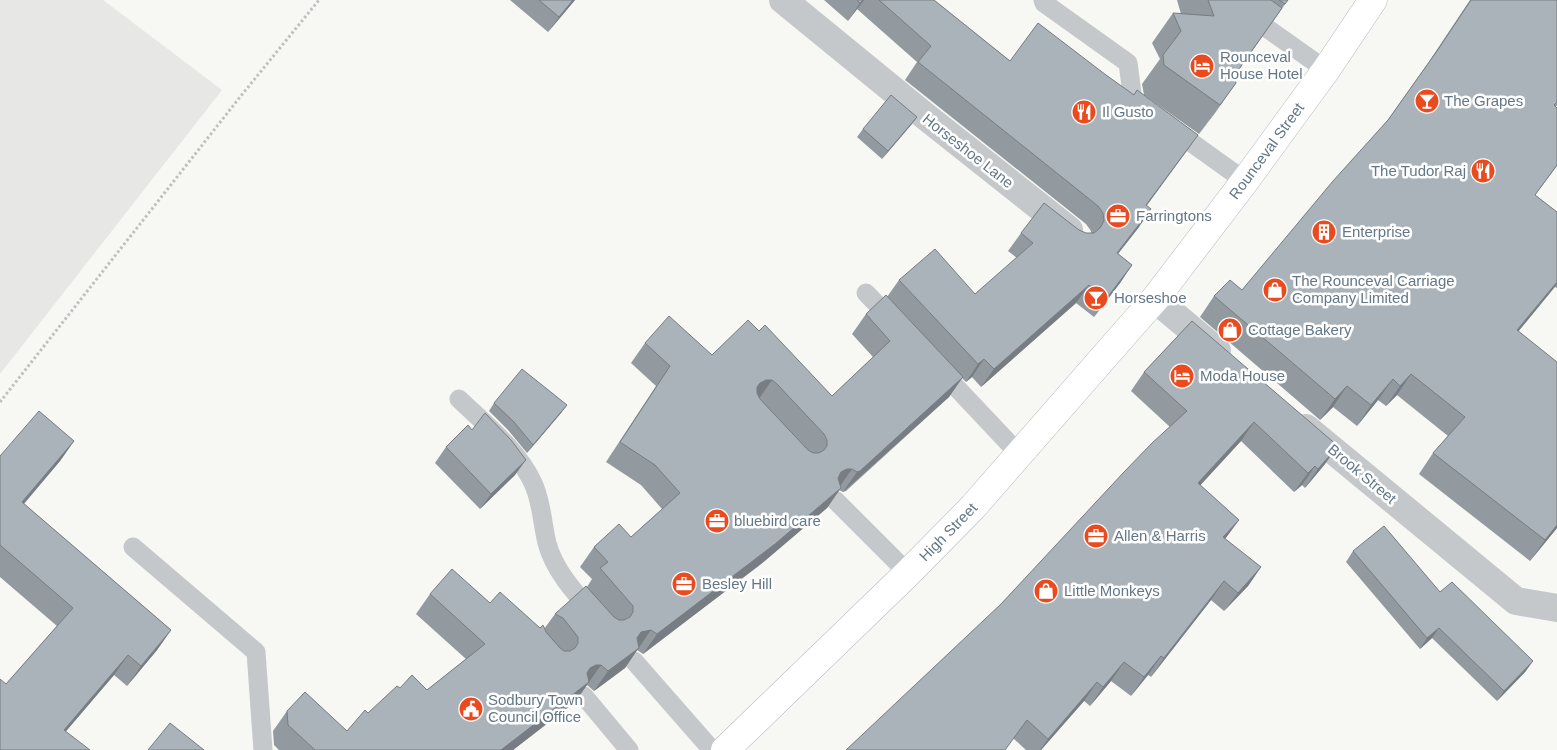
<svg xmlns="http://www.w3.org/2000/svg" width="1557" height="750" font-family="Helvetica,sans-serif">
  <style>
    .built { fill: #e7e8e6 }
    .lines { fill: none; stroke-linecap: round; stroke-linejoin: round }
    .secondary-casing { stroke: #b4babe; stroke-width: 29 }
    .path { stroke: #bdc0c2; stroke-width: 3; stroke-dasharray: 2.5 2.5; stroke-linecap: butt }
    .service { stroke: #c4c8cb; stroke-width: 19 }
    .minor { stroke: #c4c8cb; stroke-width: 28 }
    .secondary { stroke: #fff; stroke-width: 28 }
    .wall { fill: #929a9f }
    .shaded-wall { fill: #777d82 }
    .building { fill: #aab3b9; stroke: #777d82; fill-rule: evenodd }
    .labels { text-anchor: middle; stroke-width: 5; stroke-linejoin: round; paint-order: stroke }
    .poi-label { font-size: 15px; fill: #647786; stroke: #fff; text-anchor: start }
    .street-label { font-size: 15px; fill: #647786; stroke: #fff }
  </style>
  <rect width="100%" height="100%" fill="#f7f7f3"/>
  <polygon class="built" points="0,0 103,0 222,90 0,374"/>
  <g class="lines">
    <defs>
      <g id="secondary">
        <path id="s1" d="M725,750L908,573L973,507L1118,341L1155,299L1245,181L1326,70L1373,0"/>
      </g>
    </defs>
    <use href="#secondary" class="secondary-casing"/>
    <polyline class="path" points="0,402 240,97 319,0"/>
    <g class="service">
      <polyline points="1043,0 1044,3 1128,63 1133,101 1146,111"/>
      <polyline points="1220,0 1232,9 1254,19 1326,70"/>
      <polyline points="1171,128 1245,181"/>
      <polyline points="866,293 895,323"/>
      <polyline points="938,368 1019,454"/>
      <path d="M459,399C485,424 517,449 533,483C542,502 542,523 547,543C554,570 575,593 593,613"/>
      <polyline points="835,500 908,573"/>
      <polyline points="133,547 256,652 263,750"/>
      <polyline points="634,661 712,750"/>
      <polyline points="584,696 629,750"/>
    </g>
    <g class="minor">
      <polyline points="783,0 925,116 1069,230"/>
      <polyline points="1155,299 1217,351"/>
      <polyline points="1306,428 1516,601 1557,608"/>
    </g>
    <use href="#secondary" class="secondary"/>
  </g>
  <g class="wall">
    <polygon points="510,0 575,0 548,32"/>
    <polygon points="824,0 934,0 1010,61 1106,75 1134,95 1198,135 1146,205 1139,227 1118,254 1132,265 1120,283 1094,317 1076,303 981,387 972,377 966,382 962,378 949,397 846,491 843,492 839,490 827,508 761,564 643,654 637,650 625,668 594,691 587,685 575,702 513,750 279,750 274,745 273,731 287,711 347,731 368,713 400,688 427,690 466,659 416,614 430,594 490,603 540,628 544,629 555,614 587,587 592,579 580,567 594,547 631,537 662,509 641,485 606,462 656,386 631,363 645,343 712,355 759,331 832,396 873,357 852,334 866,314 887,297 899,280 975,294 1017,258 1008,251 1021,233 1079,230 1086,233 1091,233 1091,231 1086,224 905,80 917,62 857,9 848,21"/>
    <polygon points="1177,0 1288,0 1234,77 1236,83 1199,134 1144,95 1142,84 1160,59 1152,43 1173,13 1181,14"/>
    <polygon points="1470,0 1557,0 1557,105 1556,107 1557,108 1557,166 1535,195 1557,212 1557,288 1555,287 1518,332 1557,362 1557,528 1530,561 1419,474 1433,453 1448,436 1397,395 1386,406 1378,400 1357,426 1333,407 1320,420 1200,317 1214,296 1242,290 1388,120 1428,63"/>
    <polygon points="917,117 911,125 882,159 857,137 863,129"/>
    <polygon points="1192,321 1325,464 1305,488 1302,485 1294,492 1241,441 1200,485 1239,520 1225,539 1261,567 1248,586 1224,611 1211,600 1151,677 1148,675 1131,696 1111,681 1090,706 1084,701 1041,750 1026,750 1014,739 1001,604 1170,427 1131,391 1144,372"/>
    <polygon points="494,403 567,405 561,413 527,453 508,430 489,411"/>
    <polygon points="74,441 60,461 24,504 171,630 157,650 127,686 114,675 66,731 6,684 57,626 0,577 0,456"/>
    <polygon points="446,447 515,475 480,509 435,463"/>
    <polygon points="1353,551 1440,592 1526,671 1497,701 1432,638 1420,649 1346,562"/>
  </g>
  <g class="shaded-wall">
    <polygon points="573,0 575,0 548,32 559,17"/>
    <polygon points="863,0 864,0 848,21 860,3"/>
    <polygon points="1236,83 1215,113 1199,134 1220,105"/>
    <polygon points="917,117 911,125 882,159 888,151"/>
    <polygon points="1198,135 1186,152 1134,223 1146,205"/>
    <polygon points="1151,209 1139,227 1104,271 1117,253"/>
    <polygon points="1132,265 1120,283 1094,317 1106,299"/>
    <polygon points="1557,282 1557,284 1502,351 1517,330"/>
    <polygon points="1089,285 1076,303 981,387 994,369"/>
    <polygon points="984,359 972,377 966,382 978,364"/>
    <polygon points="1411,374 1397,395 1386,406 1400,386"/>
    <polygon points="963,377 949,397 843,492 857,472"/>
    <polygon points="1393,379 1378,400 1357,426 1371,405"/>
    <polygon points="766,380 772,380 758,400 746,403 760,383"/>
    <polygon points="1347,386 1333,407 1320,420 1335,399"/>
    <polygon points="567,405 561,413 527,453 533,445"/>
    <polygon points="1254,422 1241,441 1185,502 1198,483"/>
    <polygon points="74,441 60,461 8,522 22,502"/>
    <polygon points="1338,446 1325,464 1305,488 1318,469"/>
    <polygon points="526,460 515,475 480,509 491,494"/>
    <polygon points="1315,466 1302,485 1294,492 1308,473"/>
    <polygon points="847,469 852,469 838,489 833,489 841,472"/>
    <polygon points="841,488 827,508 761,564 643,654 657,634"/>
    <polygon points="1239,520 1225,539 1223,537"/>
    <polygon points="1557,525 1557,528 1530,561 1545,540"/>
    <polygon points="1261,567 1248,586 1224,611 1238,593"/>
    <polygon points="1224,581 1211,600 1151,677 1164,658"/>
    <polygon points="1439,628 1432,638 1420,649 1427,638"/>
    <polygon points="171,630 157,650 127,686 141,666"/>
    <polygon points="651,630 625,668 594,691 608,671 641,632"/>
    <polygon points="128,655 114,675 50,750 64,730"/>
    <polygon points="1161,656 1148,675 1131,696 1144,677"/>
    <polygon points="1533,661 1526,671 1497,701 1504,691"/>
    <polygon points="1124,662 1111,681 1090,706 1103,687"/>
    <polygon points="596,665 601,665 575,702 513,750 501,750 576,688 590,668"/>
    <polygon points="1097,682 1084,701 1041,750 1040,750 1048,739"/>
  </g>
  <g class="building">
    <polygon points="539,0 573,0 559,17"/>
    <polygon points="857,0 863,0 860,3"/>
    <polygon points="879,0 934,0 1010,61 1038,23 1106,75 1134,95 1137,90 1198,135 1146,205 1151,209 1117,253 1132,265 1106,299 1089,285 994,369 984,359 978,364 899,280 935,249 975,294 1033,243 1021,233 1044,203 1079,230 1086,233 1094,233 1100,228 1104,221 1103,213 1098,206 918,62 931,46"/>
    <polygon points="1208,0 1271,0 1282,8 1234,76 1236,83 1220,105 1164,65 1163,55 1181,31 1173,13 1214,16"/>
    <polygon points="1279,0 1288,0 1285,4"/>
    <polygon points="1471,0 1557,0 1557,102 1554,105 1557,108 1557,165 1535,195 1557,212 1557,282 1517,330 1557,362 1557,525 1545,540 1433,453 1465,417 1411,374 1400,386 1393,379 1371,405 1347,386 1335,399 1214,296 1230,280 1242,290 1333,181 1388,120 1437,51"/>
    <polygon points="891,95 917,117 888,151 863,129"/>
    <path d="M886,295L963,377L860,471L857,472L852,469H847L841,472L838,478L841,488L775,544L657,634L651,630L641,632L637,638L639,648L608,671L601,665H596L590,668L587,673L589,682L501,750H315L288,725L287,711L305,692L347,731L365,710L368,713L397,686L400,688L412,675L427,690L485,644L430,594L452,569L490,603L500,592L540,628L543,625L546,632L559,647L564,651H570L575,648L578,643V637L563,618L555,614L586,586L614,617L619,620H624L630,617L633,612V606L600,568L608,562L594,547L619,524L631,537L680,493L655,465L620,442L670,366L645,343L669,316L712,355L748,320L759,331L765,325L832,396L890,341L866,314ZM766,380H772L776,383L824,434L827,440V446L824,450L819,453H813L808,450L760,399L757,393V387L760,383Z"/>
    <polygon points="1192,321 1338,446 1318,469 1315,466 1308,473 1254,422 1198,483 1239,520 1223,537 1261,567 1238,593 1224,581 1164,658 1161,656 1144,677 1124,662 1103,687 1097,682 1048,739 1027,720 1005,750 846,750 1001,604 1124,472 1152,443 1187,411 1144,372"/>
    <polygon points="522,369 567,405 533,445 514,422 494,403"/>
    <polygon points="39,411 74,441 22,502 171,630 141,666 128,655 64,730 90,750 0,750 0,679 6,684 73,608 0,545 0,456"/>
    <polygon points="485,413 511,440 526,460 491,494 446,447 468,425 472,430"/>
    <polygon points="1384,526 1440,592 1452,582 1533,661 1504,691 1439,628 1427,638 1353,551"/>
    <polygon points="170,723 204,750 148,750"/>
  </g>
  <defs>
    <symbol id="hotel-disc" viewBox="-11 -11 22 22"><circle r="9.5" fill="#eb4a1e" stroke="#fff"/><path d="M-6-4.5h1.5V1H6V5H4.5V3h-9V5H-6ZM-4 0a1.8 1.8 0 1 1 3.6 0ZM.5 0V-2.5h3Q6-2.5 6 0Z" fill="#fff"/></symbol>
    <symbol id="bar-disc" viewBox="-11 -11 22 22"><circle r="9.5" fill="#eb4a1e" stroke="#fff"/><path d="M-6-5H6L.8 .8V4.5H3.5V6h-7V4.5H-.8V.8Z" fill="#fff"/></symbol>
    <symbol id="restaurant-disc" viewBox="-11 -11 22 22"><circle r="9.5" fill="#eb4a1e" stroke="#fff"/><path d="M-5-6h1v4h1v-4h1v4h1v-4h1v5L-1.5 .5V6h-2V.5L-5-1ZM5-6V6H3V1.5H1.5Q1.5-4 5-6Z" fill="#fff"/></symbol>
    <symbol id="office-disc" viewBox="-11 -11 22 22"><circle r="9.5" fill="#eb4a1e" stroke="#fff"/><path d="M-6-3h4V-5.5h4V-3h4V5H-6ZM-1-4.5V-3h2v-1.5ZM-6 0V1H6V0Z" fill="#fff"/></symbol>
    <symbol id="building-disc" viewBox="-11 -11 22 22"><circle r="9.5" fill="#eb4a1e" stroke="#fff"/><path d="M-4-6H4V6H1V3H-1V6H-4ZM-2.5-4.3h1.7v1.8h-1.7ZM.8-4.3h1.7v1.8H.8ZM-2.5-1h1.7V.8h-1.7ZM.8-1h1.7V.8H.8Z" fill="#fff"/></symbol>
    <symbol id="shop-disc" viewBox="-11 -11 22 22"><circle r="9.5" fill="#eb4a1e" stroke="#fff"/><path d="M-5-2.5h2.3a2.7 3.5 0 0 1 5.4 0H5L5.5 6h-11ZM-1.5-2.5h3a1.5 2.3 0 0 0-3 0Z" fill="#fff"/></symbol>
    <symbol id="civic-disc" viewBox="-11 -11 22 22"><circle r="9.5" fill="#eb4a1e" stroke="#fff"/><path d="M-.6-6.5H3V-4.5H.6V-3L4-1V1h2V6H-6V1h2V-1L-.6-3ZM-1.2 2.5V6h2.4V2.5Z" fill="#fff"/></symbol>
  </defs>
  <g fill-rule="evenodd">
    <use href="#hotel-disc" x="1188" y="52" width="28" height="28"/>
    <use href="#bar-disc" x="1413" y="87" width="28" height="28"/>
    <use href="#restaurant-disc" x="1070" y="98" width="28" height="28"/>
    <use href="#restaurant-disc" x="1469" y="157" width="28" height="28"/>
    <use href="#office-disc" x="1104" y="202" width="28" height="28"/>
    <use href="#building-disc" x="1310" y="218" width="28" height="28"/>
    <use href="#shop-disc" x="1261" y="276" width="28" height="28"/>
    <use href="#bar-disc" x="1082" y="284" width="28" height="28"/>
    <use href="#shop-disc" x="1216" y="316" width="28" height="28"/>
    <use href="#hotel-disc" x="1168" y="362" width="28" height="28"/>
    <use href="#office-disc" x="703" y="507" width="28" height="28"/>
    <use href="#office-disc" x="1082" y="522" width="28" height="28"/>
    <use href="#office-disc" x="670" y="570" width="28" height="28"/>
    <use href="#shop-disc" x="1032" y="577" width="28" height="28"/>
    <use href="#civic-disc" x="457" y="695" width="28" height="28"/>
  </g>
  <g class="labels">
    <g class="poi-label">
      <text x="1220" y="62">Rounceval<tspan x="1220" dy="17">House Hotel</tspan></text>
      <text x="1444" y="106">The Grapes</text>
      <text x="1102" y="117">Il Gusto</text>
      <text x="1466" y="176" text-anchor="end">The Tudor Raj</text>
      <text x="1136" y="221">Farringtons</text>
      <text x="1342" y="237">Enterprise</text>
      <text x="1292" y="286">The Rounceval Carriage<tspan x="1292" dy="17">Company Limited</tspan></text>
      <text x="1114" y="303">Horseshoe</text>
      <text x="1248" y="335">Cottage Bakery</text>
      <text x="1200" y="381">Moda House</text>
      <text x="734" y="526">bluebird care</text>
      <text x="1114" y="541">Allen &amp; Harris</text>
      <text x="702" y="589">Besley Hill</text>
      <text x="1064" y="596">Little Monkeys</text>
      <text x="488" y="705">Sodbury Town<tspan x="488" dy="17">Council Office</tspan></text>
    </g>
    <g class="street-label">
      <text transform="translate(968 151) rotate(38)" y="5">Horseshoe Lane</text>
      <text dy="5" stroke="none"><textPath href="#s1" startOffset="809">Rounceval Street</textPath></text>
      <text transform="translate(1362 474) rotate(40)" y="5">Brook Street</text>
      <text dy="5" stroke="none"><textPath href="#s1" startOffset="312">High Street</textPath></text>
    </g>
  </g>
</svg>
